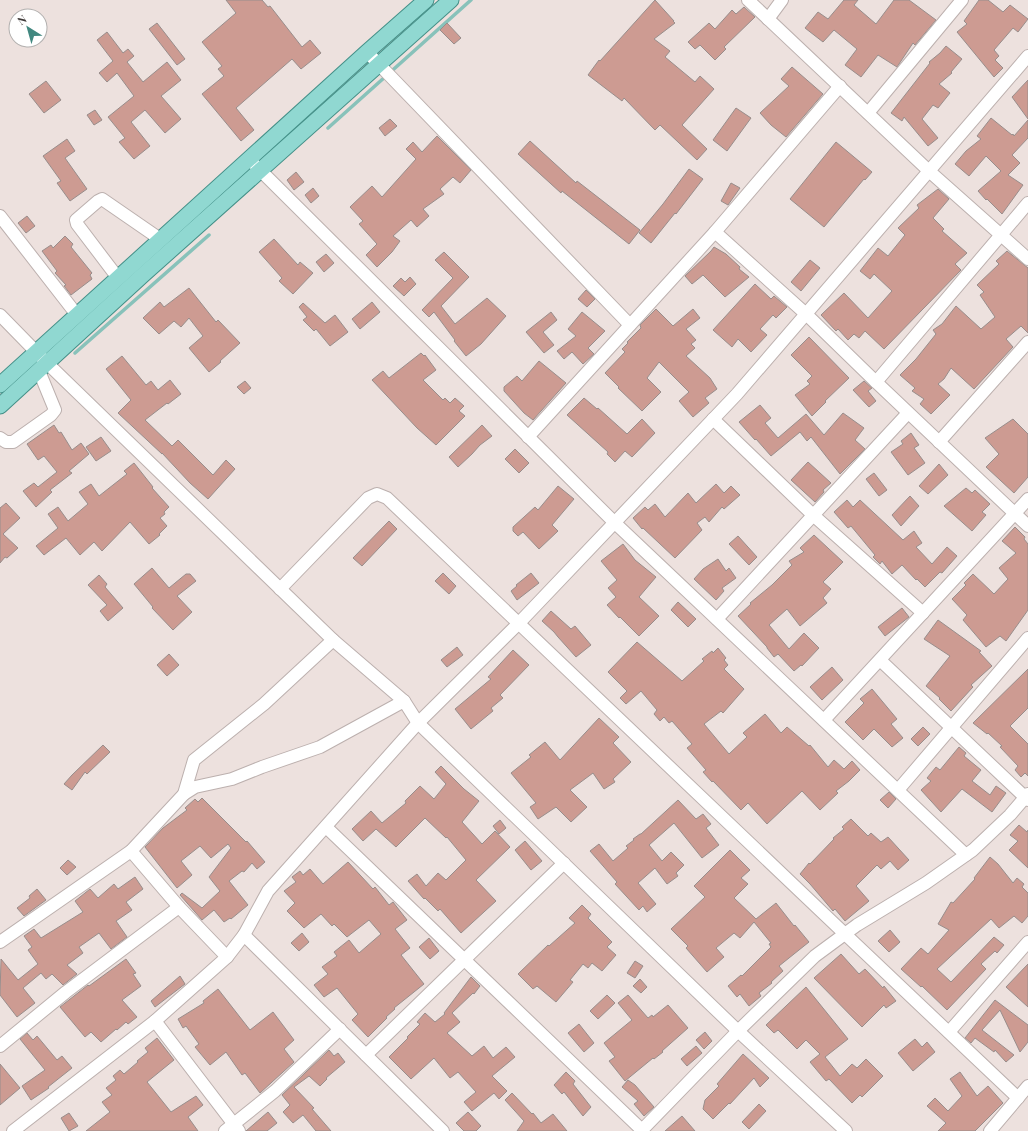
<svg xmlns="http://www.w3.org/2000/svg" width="1028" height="1131" font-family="'Playfair Display',serif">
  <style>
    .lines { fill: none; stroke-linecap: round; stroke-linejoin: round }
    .stream { stroke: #88c2ba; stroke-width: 3.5 }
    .building { fill: #cd9b92; stroke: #988d8b }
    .minor-casing { stroke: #bcb0ae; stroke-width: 14 }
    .major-casing { stroke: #438f87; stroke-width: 17 }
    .minor { stroke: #fff; stroke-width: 12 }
    .major { stroke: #90d8d1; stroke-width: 15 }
  </style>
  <rect width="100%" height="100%" fill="#ede1de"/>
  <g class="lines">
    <g class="stream">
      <polyline points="328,128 471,0"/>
      <polyline points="75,353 209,235"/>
    </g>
  </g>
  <g class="building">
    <polygon points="226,0 262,0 268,7 270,6 302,47 310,40 321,53 301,69 292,59 236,108 254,130 241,141 202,94 224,76 218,69 222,66 202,42 236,13"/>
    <polygon points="655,0 674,21 673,21 675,23 654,39 670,51 665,57 695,82 700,76 714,89 682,125 707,149 697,160 660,125 655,130 624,98 622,101 588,75 599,60 600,61"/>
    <polygon points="844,0 858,0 854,5 876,24 894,0 909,0 936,20 915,45 913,43 897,67 878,55 861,77 845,65 857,49 834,30 823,42 805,28 818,12 828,19"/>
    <polygon points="979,0 988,0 1003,12 1010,5 1028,19 1018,32 1013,28 994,50 999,56 995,60 1003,68 994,77 957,32 967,24 964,21"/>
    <polygon points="744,7 755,17 724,47 726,49 715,60 700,45 695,49 688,42 709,23 715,29 732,10 736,14"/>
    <polygon points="157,23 185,59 177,65 149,29"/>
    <polygon points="447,23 461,38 454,44 440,30"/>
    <polygon points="107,32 123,53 128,49 134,56 127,62 143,82 167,62 181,80 161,96 181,119 165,133 145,110 131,122 150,146 134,159 119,142 125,138 108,117 134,96 117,73 107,82 99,73 113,61 97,40"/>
    <polygon points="946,46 962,59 951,72 952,73 939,84 950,93 938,108 933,105 922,119 938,138 928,146 904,117 902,121 891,113 930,63 929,62 940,53"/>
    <polygon points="792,67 823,94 786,137 771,125 760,113 789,86 781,79"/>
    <polygon points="1028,80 1028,119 1012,97"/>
    <polygon points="46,81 61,100 44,113 29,94"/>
    <polygon points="736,108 751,118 727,151 713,140"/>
    <polygon points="95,110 102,120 94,125 87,115"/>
    <polygon points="991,118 1012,135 1013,134 1014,136 1028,120 1028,138 1012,155 1020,163 1008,175 1023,185 1002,214 987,199 986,200 978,191 1001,171 986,156 969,176 955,164 966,151 981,139 977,136"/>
    <polygon points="390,119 397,126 385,136 379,128"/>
    <polygon points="437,136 471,170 460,183 453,177 440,189 444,194 423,209 429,216 417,227 411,220 393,236 400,241 392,252 377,267 366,255 377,244 359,224 363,221 350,207 372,186 382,197 416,159 406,149 413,142 422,152"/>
    <polygon points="67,139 75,151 65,158 87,189 70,201 57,183 61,181 43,156"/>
    <polygon points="530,141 576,183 577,181 640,230 629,244 562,191 561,193 518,154"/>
    <polygon points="836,142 872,172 865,180 864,179 824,227 790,199"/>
    <polygon points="689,169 703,179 676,214 675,213 651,243 639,233 663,204"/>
    <polygon points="296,172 304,182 294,190 287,180"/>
    <polygon points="731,183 740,188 728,205 721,201"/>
    <polygon points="313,188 319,196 311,203 305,195"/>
    <polygon points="938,189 949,199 933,218 944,229 942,231 967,253 955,264 961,270 884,349 865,331 859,338 854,334 848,340 838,329 836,331 821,315 844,293 868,318 892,291 874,274 870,279 860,271 878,248 888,256 905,235 898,228 919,208 917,205"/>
    <polygon points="27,216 35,226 26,233 18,223"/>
    <polygon points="65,236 73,244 71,247 92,273 90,275 92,279 71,295 64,286 66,285 55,273 57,271 42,251 51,245 53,248"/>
    <polygon points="274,239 298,265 300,262 313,273 293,294 279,281 282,278 259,252"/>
    <polygon points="714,247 726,254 740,267 739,269 749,277 725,297 703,275 692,284 685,276 711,251"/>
    <polygon points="1007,251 1028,268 1028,333 1021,326 1006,339 1013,347 974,389 951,368 944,379 938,384 950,395 931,414 920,404 924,399 912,391 915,388 900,375 916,359 936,334 933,330 942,324 956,306 981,329 995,317 980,295 984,292 977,285 999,264 996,261"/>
    <polygon points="444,252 469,277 441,306 455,324 487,298 506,316 481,344 466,356 454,341 455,340 434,312 429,317 422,310 453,278 435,260"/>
    <polygon points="326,254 334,263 324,272 316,262"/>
    <polygon points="810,260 820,268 801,291 791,282"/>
    <polygon points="410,277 416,284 404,296 393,286 401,278 405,282"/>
    <polygon points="755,284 771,299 774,296 787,307 776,318 773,315 760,329 767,335 751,352 738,339 732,347 713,330"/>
    <polygon points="189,288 216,322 218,320 240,343 220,361 221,362 209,372 189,348 203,336 189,318 181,327 174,321 159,334 143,318 160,302 164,307"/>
    <polygon points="586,290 595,299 587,307 578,299"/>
    <polygon points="372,302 380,312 360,329 352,319"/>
    <polygon points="303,303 325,323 335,315 348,332 330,346 316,329 314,331 303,320 307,317 299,307"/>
    <polygon points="656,309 673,326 693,309 700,318 686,329 696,340 691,344 695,348 686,356 710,378 717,389 705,398 709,403 693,417 679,401 689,392 659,362 647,378 661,392 642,411 618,388 619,387 605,373 625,352 622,349 628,343 627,342 641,328 640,325"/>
    <polygon points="551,312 557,320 543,332 554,345 544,353 526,332"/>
    <polygon points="582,312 605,331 588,348 594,354 583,364 572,352 564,359 557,351 576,336 568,329"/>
    <polygon points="809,337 849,378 825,401 826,402 812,416 795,395 810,384 807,381 812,376 791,355"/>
    <polygon points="421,353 424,356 425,355 436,370 423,380 443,400 445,398 450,403 455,398 464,406 459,411 465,416 436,445 417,428 372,380 383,371 389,378"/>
    <polygon points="122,356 146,385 151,381 158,390 170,380 181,394 168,404 167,403 145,420 172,446 178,440 213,475 226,460 235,469 208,499 190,483 162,453 162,454 118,413 131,400 106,369"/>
    <polygon points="539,361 566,383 533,420 524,413 504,391 504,387 517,376 522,381"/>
    <polygon points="245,381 251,388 244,394 237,387"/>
    <polygon points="864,381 872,388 868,391 876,401 869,407 853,390"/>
    <polygon points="584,398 597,409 598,408 627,434 642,419 655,433 632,457 625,451 615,462 607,454 608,452 567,415"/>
    <polygon points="760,405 771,418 765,423 778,438 806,414 824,435 843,413 864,428 855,440 865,449 840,474 811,437 807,441 800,432 771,456 756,439 755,440 739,422"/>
    <polygon points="1013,419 1028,434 1028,477 1014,493 986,467 999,454 985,438"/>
    <polygon points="54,425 59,433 61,432 72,450 81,443 89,454 69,471 72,473 50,490 52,492 36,507 23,491 34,483 38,487 57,472 44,456 38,460 27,444"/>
    <polygon points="482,425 492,436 480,445 472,454 458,467 449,457"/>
    <polygon points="911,433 919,445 914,448 925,463 908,475 891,452 903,444 901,441"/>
    <polygon points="101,437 111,451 96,461 86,447"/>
    <polygon points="515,449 529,463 519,473 505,459"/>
    <polygon points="808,462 831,483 823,490 824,492 815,502 791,480"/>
    <polygon points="134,463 153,487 152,488 169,507 164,512 165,514 160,518 167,526 159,534 160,535 149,544 130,522 102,551 94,542 80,555 66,538 44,555 36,546 58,528 48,514 58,507 68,521 88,504 79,492 91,484 99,496 127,474 124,471"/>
    <polygon points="939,464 948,475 928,494 919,486"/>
    <polygon points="874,473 887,490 879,496 866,479"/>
    <polygon points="716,484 724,493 731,486 740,495 724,509 722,507 709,522 705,517 697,523 702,530 675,558 643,528 642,529 633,518 645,507 648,510 655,504 665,517 688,493 696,503"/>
    <polygon points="558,486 574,499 552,525 558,531 539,549 523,532 518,536 513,531 513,527 535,507 538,510"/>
    <polygon points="966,488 972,493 975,490 990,504 982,512 986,515 972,531 944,506"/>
    <polygon points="910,496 919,506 901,526 892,515"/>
    <polygon points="847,500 853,507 860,500 903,540 914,531 922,543 916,547 932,564 947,547 957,556 942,573 940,572 925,587 917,579 916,580 902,565 892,574 882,561 880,564 873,557 875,555 851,526 848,528 834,512"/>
    <polygon points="6,503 20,518 3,534 18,548 7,558 5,557 0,563 0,508"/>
    <polygon points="389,521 397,529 362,566 353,558"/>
    <polygon points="1015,527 1025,537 1024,539 1028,544 1028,610 1006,641 1000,636 986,647 963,620 967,615 952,599 966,585 964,583 973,574 994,594 1008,579 999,568 1016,553 1002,541"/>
    <polygon points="814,535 843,562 823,582 831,589 823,598 827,603 800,626 787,609 769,625 789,649 804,633 819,648 802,666 801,665 794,671 778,654 774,657 767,648 767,647 738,616 751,604 750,603 772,585 792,565 789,561 804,552 800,548"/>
    <polygon points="738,536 757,557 749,565 729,544"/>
    <polygon points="623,544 635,560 656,577 639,597 659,616 639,636 620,617 619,618 607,605 616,597 608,588 617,580 601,561"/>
    <polygon points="718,559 726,571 729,568 736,578 722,588 724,591 716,600 694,579 703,569"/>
    <polygon points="152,568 169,588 186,574 190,574 196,581 177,596 192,612 173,630 152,608 153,607 134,584"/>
    <polygon points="443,573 456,586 449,594 435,581"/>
    <polygon points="531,573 539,583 517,600 511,591 517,586 516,585"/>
    <polygon points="99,575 107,584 105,587 123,608 108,621 100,611 107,605 88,585"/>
    <polygon points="678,602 696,619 688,627 671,610"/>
    <polygon points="902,608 909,617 885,636 878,627"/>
    <polygon points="551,611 571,629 575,626 591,645 576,657 558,637 554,632 542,621"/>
    <polygon points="938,620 981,651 979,652 992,666 971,685 973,687 951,711 939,699 940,698 926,686 950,656 924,639"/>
    <polygon points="637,642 682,681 704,661 702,659 712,651 713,653 718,648 726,658 724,660 728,665 724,669 744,689 723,713 721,711 704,724 729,754 747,737 743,733 765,714 781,733 787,727 809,746 810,745 828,767 834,760 844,769 852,761 860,770 849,781 836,791 838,793 820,810 802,791 767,824 748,803 741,810 713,781 712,782 703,772 706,770 687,748 692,744 672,721 669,723 664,717 660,721 654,714 657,710 641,691 626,704 620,698 627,691 608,672"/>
    <polygon points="457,647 463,655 447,667 441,660"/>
    <polygon points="513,650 529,665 500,695 503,698 491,708 493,711 471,729 455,709 491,679 488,677"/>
    <polygon points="169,654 179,665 167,676 157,665"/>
    <polygon points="832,667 843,680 822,700 810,687"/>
    <polygon points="1028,669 1028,708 1010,726 1028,744 1028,776 1025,773 1021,777 1015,770 1018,766 1000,747 1002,746 988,733 987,734 973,723"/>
    <polygon points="872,689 897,719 891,724 903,738 892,747 874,729 863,740 845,722 864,703 860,699"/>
    <polygon points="599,718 619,737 613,743 631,762 613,779 615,782 604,789 593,773 570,790 587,807 571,822 556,807 538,819 530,807 536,803 511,773 531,757 529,755 545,742 560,760"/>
    <polygon points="923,727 930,734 918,746 911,739"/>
    <polygon points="103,745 110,752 87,774 85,772 72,790 64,784 72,775"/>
    <polygon points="959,747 966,753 964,756 981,770 972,781 990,795 996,786 1006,793 992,812 962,789 941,812 921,790 931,781 927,778 936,767 940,770"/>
    <polygon points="441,766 464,789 479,801 462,822 482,844 495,831 510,847 476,880 496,901 461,933 440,909 438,911 425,898 424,899 408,881 417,874 426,886 438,873 446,880 466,860 447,837 446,838 425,818 396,847 376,829 363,841 352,829 371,811 382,823 406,803 405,801 420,786 434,799 446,784 435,772"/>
    <polygon points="889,792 896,799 888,808 880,800"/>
    <polygon points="202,798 246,842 247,841 265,862 257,869 252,863 244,872 242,871 229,881 248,905 231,919 230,918 224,922 214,910 202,920 180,895 182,893 202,908 220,891 209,877 231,848 228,844 211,858 200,846 181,861 192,875 177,888 145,847 163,828 187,810 185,808 195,799 198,802"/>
    <polygon points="678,800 696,819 703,814 711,824 706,828 719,845 702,858 674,823 649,845 662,861 671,852 684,865 676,873 678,876 667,884 655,868 638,883 656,904 647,912 643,906 639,910 615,884 617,882 590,851 599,844 613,861 628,848 626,846 634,840 633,839 640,834 641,834"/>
    <polygon points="851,819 868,836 871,833 881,842 888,837 909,860 898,870 890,861 881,869 877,865 856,886 869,901 845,921 835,909 833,911 810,884 800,874 809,863 810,864 834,839 833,838 844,829 842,827"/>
    <polygon points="500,820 506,828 499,834 493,826"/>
    <polygon points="1019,825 1027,832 1028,830 1028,868 1009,850 1018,841 1010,835"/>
    <polygon points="525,841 542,861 531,870 515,850"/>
    <polygon points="730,850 750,870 741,878 748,884 734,898 756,919 776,903 794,926 795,925 809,942 779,966 783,971 771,982 772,983 759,993 761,996 749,1006 740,994 737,997 728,986 741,975 742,976 771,947 769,944 771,943 754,922 740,938 734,933 716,948 724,957 707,972 686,948 688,946 671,929 705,897 694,886"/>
    <polygon points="990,857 998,864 1013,883 1017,878 1024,884 1022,887 1028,893 1028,916 1022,923 1014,916 999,928 991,919 937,969 951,982 994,937 1004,945 997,953 995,951 981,964 986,969 947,1010 922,986 921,987 901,969 921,948 928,954 949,930 938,924 951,902 953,903 975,879 974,878"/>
    <polygon points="68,860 76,867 67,875 60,868"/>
    <polygon points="348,862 373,889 375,887 389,905 393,902 407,920 395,929 410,948 401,955 424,984 394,1008 395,1009 386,1017 387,1018 368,1037 352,1020 358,1014 337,988 324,997 314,985 328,974 322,967 337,956 334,952 349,940 359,953 381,934 369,920 347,937 334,924 332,926 321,914 304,928 287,911 295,903 284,891 296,882 292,877 300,871 303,875 310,869 323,884"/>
    <polygon points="135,877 143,889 126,902 132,910 116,921 127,937 111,949 99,933 79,947 83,953 67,965 77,974 63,985 52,974 46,979 41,973 23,988 35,1003 17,1017 0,995 1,959 18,980 38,964 28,950 32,947 24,936 34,929 41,938 83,912 75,901 90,889 98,898 114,884 118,889"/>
    <polygon points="37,889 46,900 24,916 17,908 30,898 29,896"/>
    <polygon points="582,905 591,914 588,918 612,942 607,947 616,955 602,971 592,963 588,968 583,964 570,980 573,982 556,1002 537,986 533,989 518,974 548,945 549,946 575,923 569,918"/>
    <polygon points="890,930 900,942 889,952 878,941"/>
    <polygon points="302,933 309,942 299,951 291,943"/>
    <polygon points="429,938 439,951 430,959 419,947"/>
    <polygon points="841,954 859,974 865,969 883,988 884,986 896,1001 886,1008 884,1005 862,1027 814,978"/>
    <polygon points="126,959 136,973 133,974 141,986 122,1000 137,1017 128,1024 126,1022 117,1030 116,1029 101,1042 91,1032 85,1037 60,1007 88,985 89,986"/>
    <polygon points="635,961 643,966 635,978 627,973"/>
    <polygon points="1028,964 1028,1007 1006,987"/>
    <polygon points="180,976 185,984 155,1007 151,1001"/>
    <polygon points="471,977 480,986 474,994 473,993 452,1013 460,1022 447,1033 472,1056 484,1046 493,1058 506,1047 515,1057 492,1076 507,1091 499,1099 494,1093 472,1111 464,1102 476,1092 458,1072 450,1078 434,1058 411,1079 389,1057 408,1038 407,1037 420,1024 417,1022 425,1013 435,1022 445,1014 444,1013"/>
    <polygon points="640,979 647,987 641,993 633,986"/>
    <polygon points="806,987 848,1039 825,1057 840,1076 852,1064 857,1068 866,1059 883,1076 862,1097 860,1095 852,1103 829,1079 826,1081 810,1062 820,1054 806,1040 797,1049 778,1030 774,1033 766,1025"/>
    <polygon points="218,989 250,1030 273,1012 294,1040 284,1049 294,1062 260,1093 245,1073 242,1075 226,1052 210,1065 195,1047 199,1044 186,1026 183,1028 178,1019 204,1003 203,1001"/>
    <polygon points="607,995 615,1003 598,1019 590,1011"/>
    <polygon points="628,995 648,1018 652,1015 653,1017 668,1005 688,1028 662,1051 663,1052 654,1059 653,1058 625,1081 609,1061 615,1057 604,1043 632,1020 618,1003"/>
    <polygon points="995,1000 1028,1025 1028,1042 1020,1052 1000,1010 982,1030 1014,1055 1006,1062 995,1050 994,1052 975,1038 971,1043 965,1038"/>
    <polygon points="579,1024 594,1043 584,1052 568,1033"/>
    <polygon points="705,1032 712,1041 704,1049 696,1040"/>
    <polygon points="27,1033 33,1040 37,1036 57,1060 62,1056 72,1068 48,1087 49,1088 31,1100 22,1086 45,1070 20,1039"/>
    <polygon points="157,1038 174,1060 147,1082 171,1112 196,1096 203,1105 188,1117 198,1131 86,1131 110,1112 102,1102 112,1095 106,1088 116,1080 113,1076 120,1070 124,1074 138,1062 137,1061 148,1052 145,1048"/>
    <polygon points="915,1039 922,1047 927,1042 935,1052 913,1071 898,1053"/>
    <polygon points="696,1046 702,1053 687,1066 681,1059"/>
    <polygon points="329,1050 334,1056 338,1053 345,1062 326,1078 327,1079 320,1086 309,1076 294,1087 314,1108 312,1109 331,1131 316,1131 303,1115 293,1123 283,1112 290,1105 282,1095"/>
    <polygon points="743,1054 769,1078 760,1087 754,1078 730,1104 729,1103 713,1119 703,1109 705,1100 719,1086 717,1084"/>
    <polygon points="0,1064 20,1088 0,1105"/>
    <polygon points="566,1072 575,1081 573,1084 591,1107 583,1116 564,1092 562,1094 554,1085"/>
    <polygon points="960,1072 977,1096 988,1086 1003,1103 975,1131 938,1131 946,1123 927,1106 935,1098 948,1111 962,1096 950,1079"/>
    <polygon points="628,1080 635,1085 654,1107 644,1116 634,1104 638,1101 622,1087"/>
    <polygon points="512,1093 532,1114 533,1113 541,1123 553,1114 567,1131 517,1131 524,1121 505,1100"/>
    <polygon points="759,1104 766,1111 749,1129 742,1122"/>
    <polygon points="268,1112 277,1123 267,1131 246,1131"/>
    <polygon points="468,1112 481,1126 476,1131 464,1131 456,1123"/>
    <polygon points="69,1113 78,1126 69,1131 61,1118"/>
    <polygon points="682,1116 695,1131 665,1131"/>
  </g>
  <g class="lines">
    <defs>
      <g id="minor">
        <polyline points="748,0 929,171 1028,259"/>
        <polyline points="768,19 782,0"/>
        <polyline points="367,52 630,325"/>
        <polyline points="868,113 962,0"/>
        <polyline points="255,165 615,523 966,855"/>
        <polyline points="0,216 77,315"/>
        <polyline points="715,232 806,314 876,382 1028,526"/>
        <polyline points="118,278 77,224 76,220 98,201 102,199 160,239"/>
        <polyline points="0,315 47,363 333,640 404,701 418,723 738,1031 815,956 857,925 926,883 973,850 1010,815 1028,794"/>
        <polyline points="876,382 1028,203"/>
        <polyline points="713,419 813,515 923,613"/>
        <polyline points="528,437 715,232 840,86"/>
        <polyline points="0,438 6,442 13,442 51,415 55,410 39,371"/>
        <polyline points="939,442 1028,342"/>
        <polyline points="280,589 368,498 377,494 387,498 845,934 1018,1098"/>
        <polyline points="717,619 908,413"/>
        <polyline points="880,660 1028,800"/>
        <polyline points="824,720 1028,499"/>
        <polyline points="898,790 1028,638"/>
        <polyline points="184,794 195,787 232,779 262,767 320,747 404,701"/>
        <polyline points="326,827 643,1131"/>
        <polyline points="131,851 179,907 227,957"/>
        <polyline points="244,935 443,1131"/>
        <polyline points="0,942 131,851 184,794 194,760 264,704 333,640"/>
        <polyline points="155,1021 239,1131"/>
        <polyline points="949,1032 1028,942"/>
        <polyline points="0,1046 66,992 179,907"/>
        <polyline points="366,1055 564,863"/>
        <polyline points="13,1131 155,1021 227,957 244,935 268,891 418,723 519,623 737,394 1028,56"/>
        <polyline points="225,1131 275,1091 340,1029"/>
        <polyline points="641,1131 738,1031 846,1131"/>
        <polyline points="990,1131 1028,1086"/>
      </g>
      <g id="major">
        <polyline points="0,385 367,52 426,0"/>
        <polyline points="0,406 144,274 451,0"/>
      </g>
    </defs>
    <use href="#minor" class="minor-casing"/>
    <use href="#major" class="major-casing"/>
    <use href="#minor" class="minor"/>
    <use href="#major" class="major"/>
  </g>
  <g transform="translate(28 28) rotate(323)"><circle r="19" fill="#ffffff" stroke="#b2b0af"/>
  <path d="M0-3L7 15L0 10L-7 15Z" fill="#428880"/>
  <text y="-6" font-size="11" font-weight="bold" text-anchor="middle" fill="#3e3938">N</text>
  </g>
</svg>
